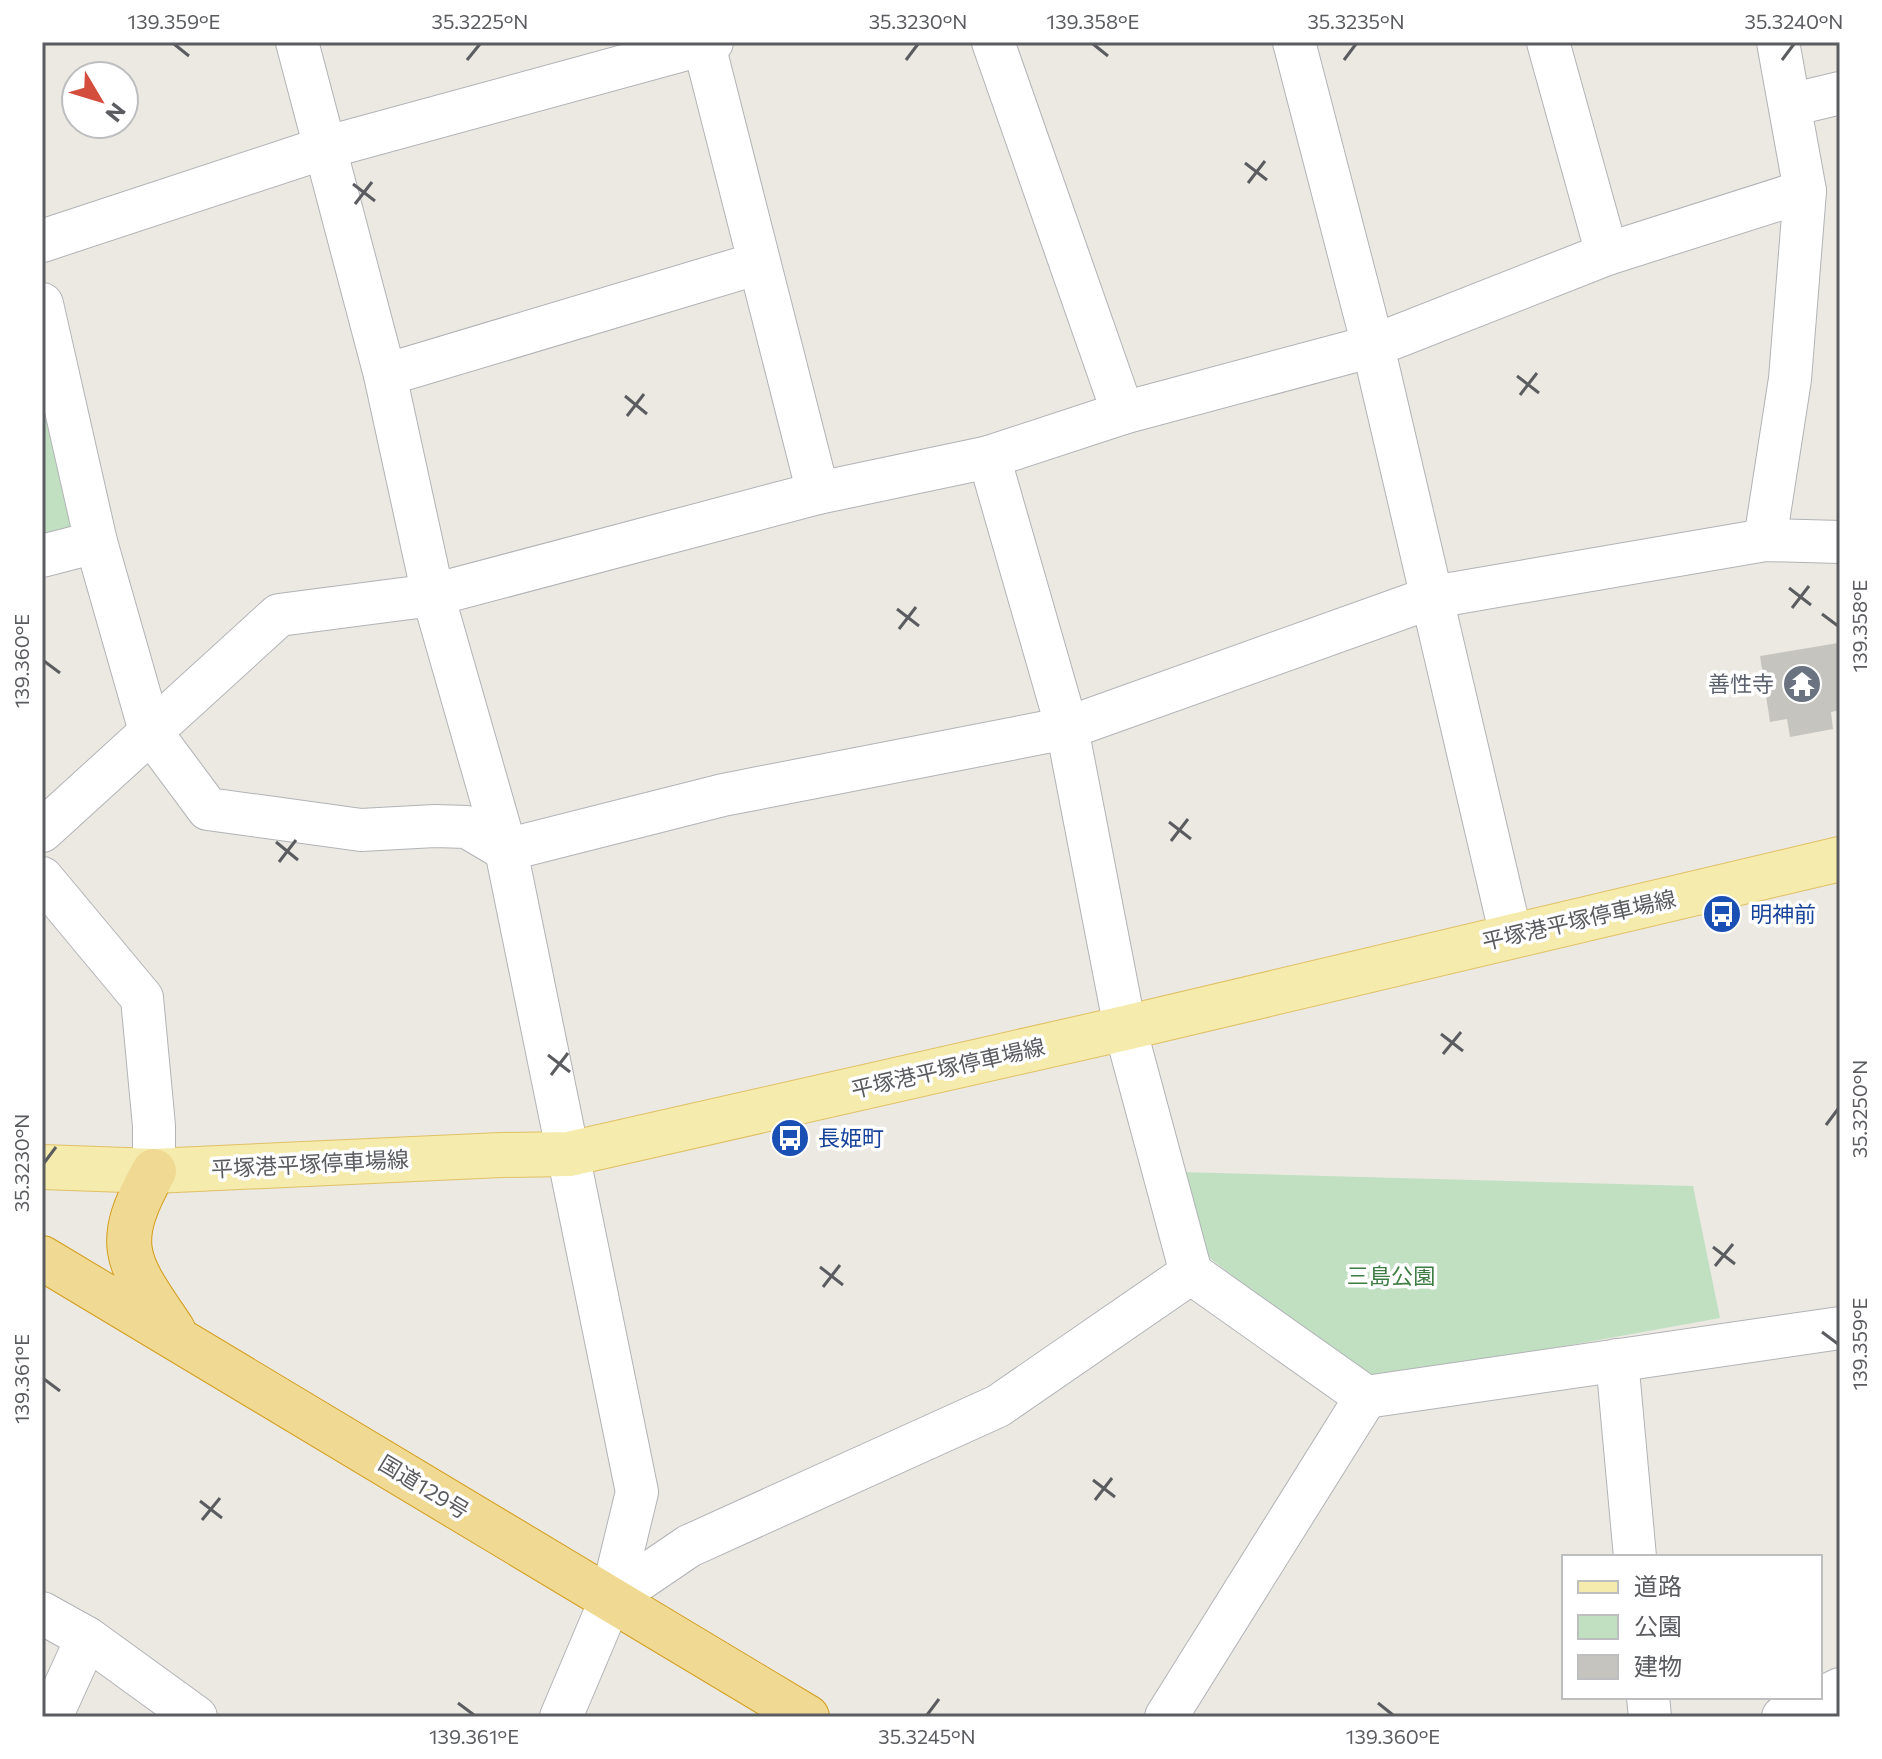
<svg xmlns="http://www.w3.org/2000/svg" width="1882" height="1759" font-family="Commissioner,'Noto Sans JP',sans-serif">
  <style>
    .green { fill: #c0e0c1 }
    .building { fill: #c6c4be }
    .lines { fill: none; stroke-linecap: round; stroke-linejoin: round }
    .minor-casing { stroke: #b2b3b7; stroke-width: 44 }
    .major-casing { stroke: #e0c065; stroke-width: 46 }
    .highway-casing { stroke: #d29d1a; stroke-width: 46 }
    .minor { stroke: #fff; stroke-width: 42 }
    .major { stroke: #f5ebac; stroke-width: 44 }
    .highway { stroke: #f0da93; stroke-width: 44 }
    .ticks { fill: none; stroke: #5a5c60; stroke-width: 3 }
    .labels { text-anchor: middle; stroke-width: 7; stroke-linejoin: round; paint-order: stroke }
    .worship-label { font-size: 22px; fill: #5b616d; stroke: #fff; text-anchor: end }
    .transit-label { font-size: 22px; fill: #164399; stroke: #fff; text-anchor: start }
    .street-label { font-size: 22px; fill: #5a5c60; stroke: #fff }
    .park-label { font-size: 22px; fill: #3d7c42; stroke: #fff }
    .neatline { fill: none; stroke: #5a5c60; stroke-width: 3 }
    .ticks-label { font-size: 20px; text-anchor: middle; fill: #5a5c60 }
  </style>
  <rect width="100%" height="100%" fill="#ebe9e1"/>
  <g class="green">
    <polygon points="42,379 75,532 42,540"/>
    <polygon points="1179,1172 1693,1186 1720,1318 1367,1382 1201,1251"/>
  </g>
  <polygon class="building" points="1838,643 1840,710 1831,712 1833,729 1790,737 1787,719 1770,722 1760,656"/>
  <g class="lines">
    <defs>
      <g id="minor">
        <polyline points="297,42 385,375 433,595 506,850 637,1492 611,1599 561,1717"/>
        <polyline points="993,42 1123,413"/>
        <polyline points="1294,42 1373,346 1511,936"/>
        <polyline points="1548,42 1607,254"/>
        <polyline points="704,45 818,493"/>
        <polyline points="1790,105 1840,93"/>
        <polyline points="42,241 324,148 712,42"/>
        <polyline points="42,304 96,542 150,731 208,809 361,830 435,826 467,827 506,850 723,795 1067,728 1433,597 1765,540 1840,542"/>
        <polyline points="385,375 759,263"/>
        <polyline points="989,457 1067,728 1125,1028 1191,1273 1366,1397 1840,1328"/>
        <polyline points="1765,540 1790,379 1805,191 1778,42"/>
        <polyline points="42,556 96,542"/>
        <polyline points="42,831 279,615 433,595 818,493 989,457 1123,413 1373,346 1607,254 1805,191"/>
        <polyline points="42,878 142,998 154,1126 154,1171"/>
        <polyline points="1617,1360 1635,1557"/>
        <polyline points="611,1599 689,1546 998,1406 1191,1273"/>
        <polyline points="42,1613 87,1638 196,1717"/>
        <polyline points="1648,1697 1650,1717"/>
        <polyline points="51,1717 87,1638"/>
        <polyline points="1166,1717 1366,1397"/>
        <polyline points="1783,1717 1840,1689"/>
      </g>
      <polyline id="major" points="42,1167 154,1171 501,1155 569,1154 1125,1028 1840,859"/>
      <g id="highway">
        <path d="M154,1171C111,1247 128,1263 173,1330"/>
        <polyline points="42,1258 807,1717"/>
      </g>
    </defs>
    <use href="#minor" class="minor-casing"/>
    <use href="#major" class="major-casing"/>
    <use href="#highway" class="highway-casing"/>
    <use href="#minor" class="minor"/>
    <use href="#major" class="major"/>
    <use href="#highway" class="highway"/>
  </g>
  <path class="ticks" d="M174,44L189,56M1093,44L1108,56M467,60L480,44M906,60L918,44M1344,60L1356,44M1782,60L1794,44M1245,163L1267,180M1248,183L1265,161M353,184L375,201M355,204L372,182M1517,376L1539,393M1520,395L1537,373M625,396L647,414M627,416L644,394M1789,588L1811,605M1792,608L1809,586M897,609L919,626M1822,614L1838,626M899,629L916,607M44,661L60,673M1169,822L1191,839M1171,841L1188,819M276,842L298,860M279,862L296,840M1441,1034L1463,1051M1443,1054L1461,1032M548,1055L570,1072M551,1075L568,1053M1826,1125L1838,1109M44,1163L56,1147M1713,1247L1735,1264M1715,1266L1733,1244M820,1267L843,1285M823,1287L840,1265M1822,1332L1838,1344M44,1379L60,1391M1093,1480L1115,1497M1095,1500L1112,1478M200,1501L222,1518M202,1520L220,1498M458,1703L474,1715M1378,1703L1393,1715M927,1715L939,1699"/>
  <defs>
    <symbol id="temple-disc" viewBox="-11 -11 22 22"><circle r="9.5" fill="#6b7280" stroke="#fff"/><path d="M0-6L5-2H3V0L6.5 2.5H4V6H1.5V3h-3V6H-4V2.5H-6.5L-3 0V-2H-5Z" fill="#fff"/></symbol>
    <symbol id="bus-disc" viewBox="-11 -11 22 22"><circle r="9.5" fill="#1a4fb4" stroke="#fff"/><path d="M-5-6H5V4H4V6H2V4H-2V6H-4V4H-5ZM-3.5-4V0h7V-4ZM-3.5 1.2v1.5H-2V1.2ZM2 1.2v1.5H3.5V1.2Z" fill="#fff"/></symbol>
  </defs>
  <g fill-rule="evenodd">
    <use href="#temple-disc" x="1780" y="662" width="44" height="44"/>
    <use href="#bus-disc" x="1700" y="892" width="44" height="44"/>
    <use href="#bus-disc" x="768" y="1116" width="44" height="44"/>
  </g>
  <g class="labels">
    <g class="worship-label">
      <text x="1774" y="692">善性寺</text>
    </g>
    <g class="transit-label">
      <text x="1750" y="922">明神前</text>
      <text x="818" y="1146">長姫町</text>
    </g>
    <g class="street-label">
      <text transform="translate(1579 920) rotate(-13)" y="8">平塚港平塚停車場線</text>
      <text transform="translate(948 1068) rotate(-13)" y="8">平塚港平塚停車場線</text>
      <text transform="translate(310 1164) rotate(-3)" y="8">平塚港平塚停車場線</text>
      <text transform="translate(424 1487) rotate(31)" y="8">国道129号</text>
    </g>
    <g class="park-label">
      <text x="1391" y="1284">三島公園</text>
    </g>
  </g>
  <rect width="1882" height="1759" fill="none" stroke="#ffffff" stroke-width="88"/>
  <rect x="1562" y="1555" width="260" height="144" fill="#ffffff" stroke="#bdbebf" stroke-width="2"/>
  <rect x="1578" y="1581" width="40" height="12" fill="#f5ebac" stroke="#bdbebf" stroke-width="2"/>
  <text x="1634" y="1595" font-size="24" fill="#5a5c60">道路</text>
  <rect x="1578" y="1615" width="40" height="24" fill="#c0e0c1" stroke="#bdbebf" stroke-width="2"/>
  <text x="1634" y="1635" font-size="24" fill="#5a5c60">公園</text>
  <rect x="1578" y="1655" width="40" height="24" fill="#c6c4be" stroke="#bdbebf" stroke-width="2"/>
  <text x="1634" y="1675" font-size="24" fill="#5a5c60">建物</text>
  <g transform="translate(100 100) rotate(128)"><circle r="38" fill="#ffffff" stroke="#bdbebf" stroke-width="2"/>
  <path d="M0-6L14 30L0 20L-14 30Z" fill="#d44e3e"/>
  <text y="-12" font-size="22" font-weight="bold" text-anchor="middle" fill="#5a5c60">N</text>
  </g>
  <rect x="44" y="44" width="1794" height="1671" class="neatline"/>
  <g class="ticks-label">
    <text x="174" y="29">139.359°E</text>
    <text x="480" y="29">35.3225°N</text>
    <text x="918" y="29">35.3230°N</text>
    <text x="1093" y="29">139.358°E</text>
    <text x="1356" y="29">35.3235°N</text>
    <text x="1794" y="29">35.3240°N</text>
    <text transform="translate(1860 626) rotate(-90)" y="7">139.358°E</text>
    <text transform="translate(22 661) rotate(-90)" y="7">139.360°E</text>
    <text transform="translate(1860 1109) rotate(-90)" y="7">35.3250°N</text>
    <text transform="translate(22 1163) rotate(-90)" y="7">35.3230°N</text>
    <text transform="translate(1860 1344) rotate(-90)" y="7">139.359°E</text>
    <text transform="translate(22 1379) rotate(-90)" y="7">139.361°E</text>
    <text x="474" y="1744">139.361°E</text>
    <text x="927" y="1744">35.3245°N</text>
    <text x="1393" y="1744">139.360°E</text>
  </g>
</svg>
